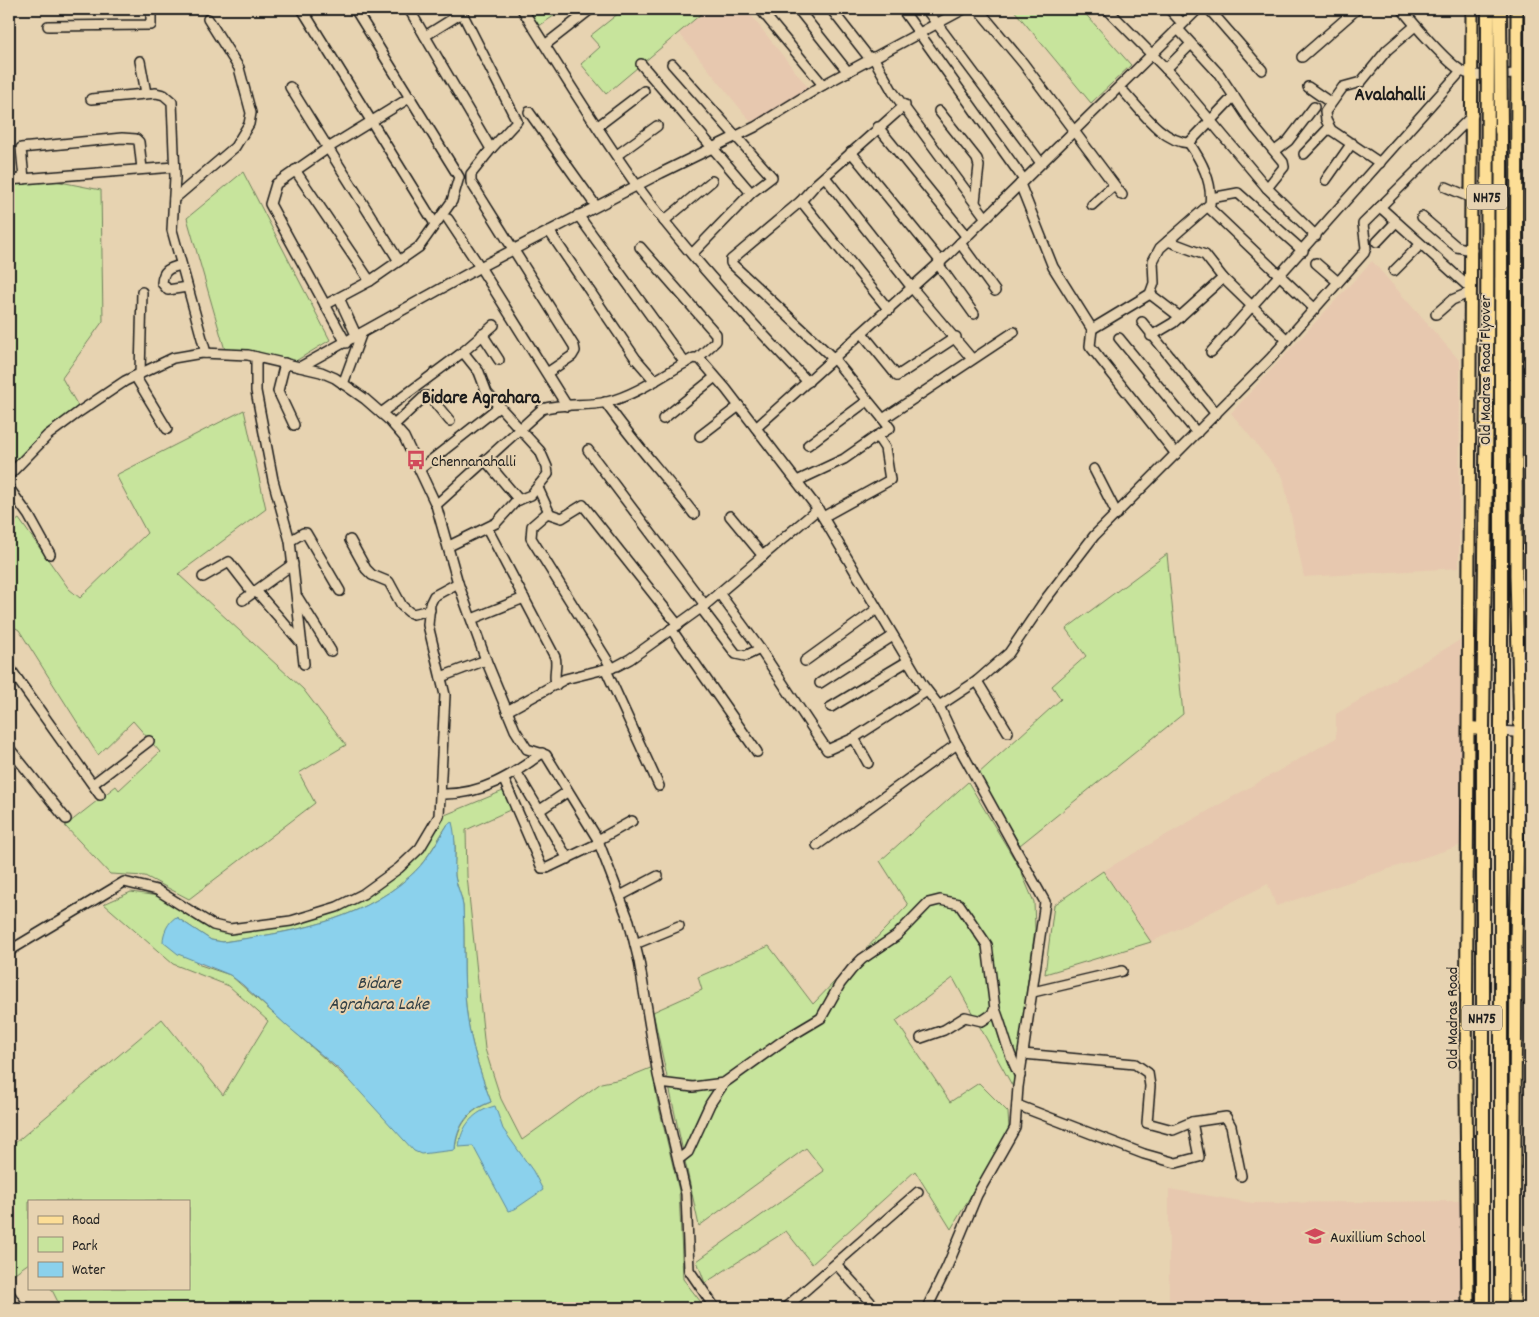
<svg xmlns="http://www.w3.org/2000/svg" width="1539" height="1317" font-family="Dekko,sans-serif">
  <style>
    .built { fill: #e7c8af }
    .green { fill: #c7e49c; stroke: #72805c; fill-rule: evenodd }
    .water { fill: #8bd1ec; stroke: #5f8999 }
    .lines { fill: none; stroke-linecap: round; stroke-linejoin: round }
    .minor-casing { stroke: #1c1c1c; stroke-width: 12 }
    .major-casing { stroke: #1c1c1c; stroke-width: 15 }
    .highway-casing { stroke: #1c1c1c; stroke-width: 16 }
    .minor { stroke: #e7d3b1; stroke-width: 9 }
    .major { stroke: #fdde96; stroke-width: 11 }
    .highway { stroke: #fdde96; stroke-width: 12 }
    .highway-bridge-casing { stroke: #1c1c1c; stroke-width: 16; stroke-linecap: butt }
    .highway-bridge { stroke: #fdde96; stroke-width: 12 }
    .labels { text-anchor: middle; stroke-width: 4; stroke-linejoin: round; paint-order: stroke }
    .shield { fill: #e7d3b1; stroke: #595349; stroke-width: 1 }
    .shield-label { font-size: 15px; font-weight: bold; fill: #1c1c1c }
    .street-label { font-size: 16px; fill: #1c1c1c; stroke: #e7d3b1 }
    .poi-label { font-size: 16px; fill: #1c1c1c; stroke: #e7d3b1; text-anchor: start }
    .water-label { font-size: 18px; font-style: italic; fill: #324046; stroke: #e7d3b1 }
    .quarter-label { font-size: 19px; font-weight: bold; fill: #1c1c1c; stroke: #e7d3b1 }
  </style>
  <rect width="100%" height="100%" fill="#e7d3b1"/>
  <filter id="ink" filterUnits="userSpaceOnUse"><feTurbulence type="fractalNoise" baseFrequency=".02" numOctaves="2"/><feDisplacementMap in="SourceGraphic" scale="10" xChannelSelector="R" yChannelSelector="G"/><feConvolveMatrix kernelMatrix="1 2 1 2 8 2 1 2 1" color-interpolation-filters="sRGB"/></filter>
  <g filter="url(#ink)">
    <g class="built">
      <polygon points="707,9 746,9 810,90 751,122 679,33"/>
      <polygon points="1372,261 1460,361 1459,568 1304,577 1283,477 1231,413"/>
      <polygon points="1460,640 1462,845 1276,906 1268,884 1151,942 1103,871 1336,738 1336,714"/>
      <polygon points="1169,1189 1253,1203 1461,1201 1462,1308 1169,1308"/>
    </g>
    <g class="green">
      <polygon points="528,9 564,9 539,26"/>
      <polygon points="624,9 707,9 606,94 581,64 600,47 590,36"/>
      <polygon points="1013,9 1081,9 1131,65 1091,103"/>
      <polygon points="9,172 101,190 103,321 62,378 78,406 9,468"/>
      <polygon points="243,172 330,340 294,362 225,350 187,218"/>
      <polygon points="244,410 266,509 178,574 303,689 346,745 299,773 315,803 189,899 145,876 110,874 65,826 116,786 119,790 160,752 133,721 98,755 19,630 9,624 9,526 19,519 69,589 80,598 147,533 116,475"/>
      <polygon points="1167,554 1183,714 1020,845 978,774 1061,699 1052,686 1086,656 1066,629"/>
      <polygon points="968,782 1019,867 1034,902 1035,929 1013,1087 953,978 896,1021 950,1102 979,1083 1008,1112 1009,1131 951,1229 915,1171 812,1264 786,1231 705,1283 697,1261 824,1171 806,1148 699,1226 653,1012 702,990 698,977 769,946 813,1004 908,905 880,861"/>
      <path d="M503,791L512,809L466,830L467,876L485,1049L501,1099L522,1140L601,1083L626,1078L653,1067L657,1099L679,1191L683,1279L704,1306L700,1308H61L51,1288H189V1201H29V1263L9,1277V1148L162,1019L223,1095L268,1021L229,986L173,964L104,904L131,892L158,896L202,925L221,933L295,923L328,914L365,897L402,871L422,853L445,815ZM448,824C460,843 453,855 455,876C456,886 462,895 463,906C465,935 463,965 465,994C467,1032 478,1067 491,1102C469,1110 457,1126 455,1150L359,1089L230,975L197,964L176,917L211,940L223,942C289,932 357,923 409,877C426,863 436,842 448,824Z"/>
      <polygon points="1103,871 1151,942 1045,974 1054,905"/>
    </g>
    <g class="water">
      <path d="M452,822C457,841 454,858 455,876C456,886 462,895 463,906C465,935 463,965 465,994C467,1032 478,1067 491,1102C469,1109 456,1126 455,1150L421,1154L414,1151L341,1071L287,1026L243,985L230,975L178,954L163,942C163,933 168,922 176,917L211,940L223,942C289,932 357,923 409,877C426,863 436,843 448,824Z"/>
      <path d="M495,1106L503,1129L533,1171L543,1190L515,1209L508,1211L473,1146L459,1147C461,1126 474,1111 495,1106Z"/>
    </g>
    <g class="lines">
      <defs>
        <g id="minor">
          <polyline points="302,9 435,224"/>
          <polyline points="409,9 491,149 471,174 471,182 574,346 575,351 572,356 547,373"/>
          <polyline points="460,9 517,121 491,149"/>
          <path d="M522,9C560,69 597,130 638,187C690,257 749,320 808,382"/>
          <polyline points="760,9 823,85"/>
          <polyline points="798,9 848,72"/>
          <polyline points="831,9 870,59"/>
          <polyline points="902,9 1024,180"/>
          <polyline points="926,9 1041,163"/>
          <polyline points="978,9 1023,63 1122,195"/>
          <polyline points="1107,9 1173,76 1267,188 1316,236"/>
          <polyline points="1169,9 1182,23"/>
          <polyline points="1209,9 1262,70"/>
          <path d="M1402,9C1412,22 1448,64 1462,71C1476,79 1501,74 1516,74"/>
          <polyline points="48,26 151,25 151,9"/>
          <polyline points="1177,28 1219,74 1255,128 1283,162 1284,167 1267,188"/>
          <polyline points="425,36 462,13"/>
          <polyline points="545,45 591,9"/>
          <polyline points="873,57 893,92 986,218"/>
          <polyline points="1302,57 1357,9"/>
          <polyline points="140,61 146,93"/>
          <polyline points="641,64 751,193"/>
          <polyline points="672,64 772,177 751,193 692,254"/>
          <polyline points="1166,69 1191,44"/>
          <polyline points="290,87 328,148 276,184 270,204 346,343"/>
          <polyline points="1308,87 1331,103"/>
          <path d="M1124,92C1141,110 1162,142 1189,143L1234,96"/>
          <polyline points="91,99 156,93 164,95 172,102 175,177 172,230 206,353"/>
          <polyline points="905,105 816,184 801,201 731,260 731,263 834,359 883,419 1014,332"/>
          <polyline points="939,111 977,159 979,166 975,202"/>
          <polyline points="529,112 596,206"/>
          <polyline points="598,126 644,91"/>
          <polyline points="878,127 967,237"/>
          <polyline points="1275,151 1288,141 1314,107"/>
          <polyline points="851,152 941,262"/>
          <polyline points="1304,154 1327,130 1331,130"/>
          <polyline points="617,155 657,126"/>
          <polyline points="1380,163 1331,130 1326,120 1325,112 1343,87 1361,82 1387,50 1415,26"/>
          <polyline points="295,170 370,281"/>
          <polyline points="825,177 913,289 972,359"/>
          <polyline points="24,179 21,148 122,138 136,139 139,142 142,169"/>
          <polyline points="9,180 174,167"/>
          <polyline points="1326,180 1352,143"/>
          <polyline points="1020,184 1053,267 1092,329 1090,346 1176,454"/>
          <polyline points="1446,187 1472,198"/>
          <polyline points="1211,198 1238,193 1303,251"/>
          <polyline points="174,199 235,147 249,124 251,113 239,68 208,19"/>
          <polyline points="801,201 889,310"/>
          <polyline points="1092,205 1114,185"/>
          <polyline points="1208,207 1315,309"/>
          <polyline points="1380,207 1471,289"/>
          <polyline points="578,215 685,363"/>
          <polyline points="1422,217 1457,247 1472,250"/>
          <polyline points="664,221 712,181"/>
          <polyline points="549,231 636,359 655,381"/>
          <polyline points="1168,241 1205,255 1223,278"/>
          <polyline points="1377,242 1396,222"/>
          <polyline points="960,243 995,291"/>
          <polyline points="640,247 716,334 716,341 698,358"/>
          <polyline points="399,261 328,148 411,97"/>
          <polyline points="1316,263 1338,282"/>
          <polyline points="938,264 974,314"/>
          <path d="M181,265C169,268 163,270 162,283L168,290L187,287"/>
          <polyline points="1394,271 1420,245"/>
          <polyline points="1150,294 1180,317"/>
          <polyline points="339,298 357,337"/>
          <polyline points="325,305 370,281 419,247 452,201 459,177 355,9"/>
          <polyline points="1436,314 1452,300 1471,292"/>
          <polyline points="1142,322 1216,414"/>
          <path d="M1092,329L1150,294L1154,283L1153,261L1160,248L1210,204C1213,183 1201,160 1189,143"/>
          <polyline points="862,333 897,376 956,337"/>
          <polyline points="482,334 499,360"/>
          <polyline points="1151,336 1173,323 1223,278 1287,340"/>
          <polyline points="1119,338 1197,433"/>
          <polyline points="1211,352 1461,71"/>
          <polyline points="256,357 256,391 273,480 290,541 304,664"/>
          <polyline points="285,363 278,391 294,425"/>
          <polyline points="300,367 480,267 448,219"/>
          <polyline points="140,374 142,292"/>
          <polyline points="135,376 167,429"/>
          <polyline points="343,384 361,335"/>
          <path d="M605,402C632,441 665,476 694,514"/>
          <polyline points="567,406 480,267 661,173 755,127 823,85 964,9"/>
          <polyline points="381,413 463,352"/>
          <polyline points="663,419 715,377"/>
          <polyline points="394,425 425,396 430,397 450,421"/>
          <polyline points="756,428 948,255 1198,9"/>
          <polyline points="700,436 739,406"/>
          <polyline points="808,445 867,401"/>
          <polyline points="588,450 705,605"/>
          <polyline points="485,460 519,500"/>
          <polyline points="420,469 500,406"/>
          <polyline points="1094,469 1117,514"/>
          <polyline points="9,475 48,435 79,412 125,381 173,358 202,353 248,355 321,372 335,378 365,399 389,420 404,437 436,505 458,583 486,660 515,730 527,749 546,755 597,838 629,921 639,961 658,1075 686,1194 689,1270 715,1308"/>
          <polyline points="797,481 844,459 877,436"/>
          <polyline points="9,488 29,516 50,554"/>
          <polyline points="538,488 549,512"/>
          <path d="M436,505L542,409C563,402 586,407 607,402C639,394 665,373 694,358L700,359L726,389L818,509L922,684L939,706L954,738L1045,902L1018,1087L1015,1128L977,1195L947,1267L927,1308"/>
          <polyline points="730,516 763,556"/>
          <polyline points="823,517 890,480 885,448 877,436 890,428 883,419"/>
          <path d="M487,528L555,657C558,665 553,674 556,685"/>
          <polyline points="350,540 366,569 372,575 389,582 402,606 409,612 413,614 430,610"/>
          <polyline points="290,541 303,533 306,533 340,591"/>
          <polyline points="449,546 496,523 516,501 531,495 548,474 547,467 540,451 487,393 479,372 463,352 494,325"/>
          <polyline points="203,577 229,562 253,593"/>
          <polyline points="256,591 302,644"/>
          <polyline points="719,593 760,649 827,750 854,738 927,691"/>
          <polyline points="298,598 331,651"/>
          <polyline points="243,600 293,564"/>
          <polyline points="701,608 736,654 745,656 760,649"/>
          <polyline points="472,619 524,598"/>
          <polyline points="671,629 757,752"/>
          <polyline points="805,661 877,609"/>
          <polyline points="9,667 100,795"/>
          <polyline points="612,668 531,538 532,526 547,513 562,518 583,505 678,625"/>
          <polyline points="606,670 659,786"/>
          <polyline points="441,677 486,660"/>
          <polyline points="977,681 1008,732"/>
          <polyline points="820,683 893,636"/>
          <polyline points="1518,690 1530,690"/>
          <polyline points="939,706 977,681 1009,653 1045,600 1094,536 1270,359 1364,253 1366,248 1363,224 1473,115"/>
          <polyline points="831,707 908,661"/>
          <polyline points="507,711 565,679 617,666 630,659 705,605 818,509"/>
          <polyline points="1500,731 1530,733"/>
          <polyline points="854,738 868,763"/>
          <polyline points="9,748 66,819"/>
          <polyline points="517,773 568,859"/>
          <polyline points="504,780 542,868 547,868 599,843"/>
          <polyline points="93,784 149,741"/>
          <path d="M442,794C481,795 512,776 542,753"/>
          <polyline points="540,810 567,792"/>
          <polyline points="598,840 632,821"/>
          <polyline points="817,845 957,744"/>
          <polyline points="620,896 658,876"/>
          <polyline points="635,944 679,926"/>
          <polyline points="9,951 124,882 157,890 213,925 230,929 291,921 337,907 363,894 399,868 420,848 439,816 445,695 428,625 430,604 434,596 458,583"/>
          <polyline points="1033,992 1122,971"/>
          <path d="M995,1009C1004,1031 1008,1056 1020,1076"/>
          <polyline points="1023,1054 1135,1064 1148,1073 1150,1086 1147,1123 1173,1130 1192,1122"/>
          <polyline points="660,1083 693,1087 724,1083 784,1040 821,1018 840,984 852,969 862,959 896,936 928,903 940,900 959,904 987,945 995,1009 991,1015 982,1021 965,1017 944,1030 921,1038"/>
          <polyline points="1017,1105 1144,1154 1176,1163 1199,1157 1192,1122 1226,1117 1231,1126 1241,1176"/>
          <polyline points="679,1159 688,1152 710,1104 724,1083"/>
          <polyline points="836,1264 873,1305"/>
          <polyline points="9,1293 19,1308"/>
          <polyline points="785,1308 918,1192"/>
        </g>
        <g id="major">
          <polyline points="1468,1308 1466,1090 1472,9"/>
          <polyline points="1514,1308 1516,939 1520,732 1516,575 1517,9"/>
        </g>
        <g id="highway">
          <polyline points="1501,131 1501,1308"/>
          <polyline points="1469,728 1483,729"/>
          <polyline points="1483,1308 1483,729 1487,384"/>
        </g>
      </defs>
      <use href="#minor" class="minor-casing"/>
      <use href="#major" class="major-casing"/>
      <use href="#highway" class="highway-casing"/>
      <use href="#minor" class="minor"/>
      <use href="#major" class="major"/>
      <use href="#highway" class="highway"/>
      <defs>
        <g id="highway-bridge">
          <polyline points="1500,9 1501,131"/>
          <polyline points="1487,384 1488,9"/>
        </g>
      </defs>
      <use href="#highway-bridge" class="highway-bridge-casing"/>
      <use href="#highway-bridge" class="highway-bridge"/>
    </g>
  </g>
  <defs>
    <symbol id="bus-bare" viewBox="-9 -9 18 18"><path d="M-5-6H5V4H4V6H2V4H-2V6H-4V4H-5ZM-3.5-4V0h7V-4ZM-3.5 1.2v1.5H-2V1.2ZM2 1.2v1.5H3.5V1.2Z" fill="#d1495b" stroke="#e7d3b1" stroke-width="2.5" paint-order="stroke"/></symbol>
    <symbol id="school-bare" viewBox="-9 -9 18 18"><path d="M0-5L7-2L0 1L-7-2ZM-4 1L0 2.5L4 1V4Q0 6-4 4Z" fill="#d1495b" stroke="#e7d3b1" stroke-width="2.5" paint-order="stroke"/></symbol>
  </defs>
  <g fill-rule="evenodd">
    <use href="#bus-bare" x="402" y="446" width="28" height="28"/>
    <use href="#school-bare" x="1301" y="1222" width="28" height="28"/>
  </g>
  <g class="labels">
    <g class="shield">
      <rect x="1467" y="184.5" width="40" height="25" rx="4"/>
      <rect x="1462" y="1005.5" width="40" height="25" rx="4"/>
    </g>
    <g class="shield-label">
      <text x="1487" y="202">NH75</text>
      <text x="1482" y="1023">NH75</text>
    </g>
    <g class="street-label">
      <text transform="translate(1484 370) rotate(-90)" y="6">Old Madras Road Flyover</text>
      <text transform="translate(1451 1018) rotate(-90)" y="6">Old Madras Road</text>
    </g>
    <g class="poi-label">
      <text x="431" y="466">Chennanahalli</text>
      <text x="1330" y="1242">Auxillium School</text>
    </g>
    <g class="water-label">
      <text x="379" y="988">Bidare<tspan x="379" dy="21">Agrahara Lake</tspan></text>
    </g>
    <g class="quarter-label">
      <text x="1390" y="100">Avalahalli</text>
      <text x="481" y="403">Bidare Agrahara</text>
    </g>
  </g>
  <rect width="1539" height="1317" fill="none" stroke="#e7d3b1" stroke-width="30"/>
  <rect x="15" y="15" width="1509" height="1287" fill="none" stroke="#1c1c1c" stroke-width="2" filter="url(#ink)"/>
  <rect x="28" y="1200" width="162" height="90" fill="#e7d3b1" stroke="#968a75"/>
  <rect x="38" y="1216" width="25" height="8" fill="#fdde96" stroke="#968a75"/>
  <text x="72" y="1224" font-size="15" fill="#1c1c1c">Road</text>
  <rect x="38" y="1237" width="25" height="15" fill="#c7e49c" stroke="#968a75"/>
  <text x="72" y="1250" font-size="15" fill="#1c1c1c">Park</text>
  <rect x="38" y="1262" width="25" height="15" fill="#8bd1ec" stroke="#968a75"/>
  <text x="72" y="1274" font-size="15" fill="#1c1c1c">Water</text>
</svg>
